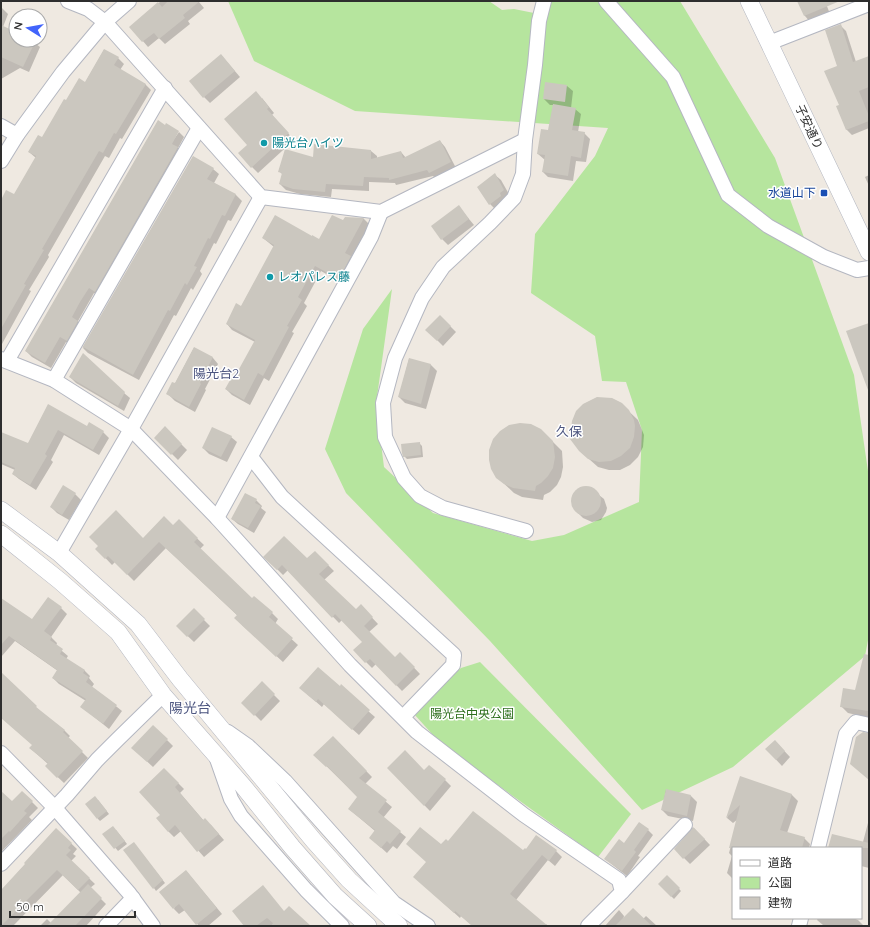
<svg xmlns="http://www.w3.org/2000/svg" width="870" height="927" font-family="Quicksand,'Noto Sans JP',sans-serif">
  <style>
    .green { fill: #b6e59e }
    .shadow { fill: #0003 }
    .building { fill: #cbc7bf }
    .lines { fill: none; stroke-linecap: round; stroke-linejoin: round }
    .minor-casing { stroke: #b4b7c1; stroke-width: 16 }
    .tertiary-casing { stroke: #b4b7c1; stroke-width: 18 }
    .minor { stroke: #fff; stroke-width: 14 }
    .tertiary { stroke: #fff; stroke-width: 17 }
    .culture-dot { fill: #0f9aa8; stroke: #fff; stroke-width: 1.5 }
    .transit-dot { fill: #1a4fb4; stroke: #fff; stroke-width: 1.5 }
    .labels { text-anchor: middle; stroke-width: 3; stroke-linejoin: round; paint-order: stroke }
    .street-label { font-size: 12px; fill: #2e2e2e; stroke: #fff }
    .culture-label { font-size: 12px; fill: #0d838f; stroke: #fff; text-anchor: start }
    .transit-label { font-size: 12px; fill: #164399; stroke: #fff; text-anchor: end }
    .park-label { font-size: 12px; fill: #2c6e1b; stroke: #fff }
    .neighbourhood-label { font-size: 13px; fill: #4d5680; stroke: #fff }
    .quarter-label { font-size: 14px; fill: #4d5680; stroke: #fff }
  </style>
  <rect width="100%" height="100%" fill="#efe9e1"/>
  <g class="green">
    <polygon points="228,1 489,1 502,10 514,9 534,13 548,1 680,1 775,158 854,375 869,478 869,635 865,656 733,767 642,810 490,641 346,493 325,449 363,329 392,289 376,404 384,467 433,513 532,541 564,535 639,502 642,430 626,382 602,381 595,336 531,293 535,234 595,156 608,128 355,111 254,61"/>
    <polygon points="480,662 631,814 598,857 442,745 414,714 445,680 461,668"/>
  </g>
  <g class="shadow">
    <polygon points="161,1 201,1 199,2 204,8 188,21 190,24 165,44 159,38 148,47 131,27"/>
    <polygon points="799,1 825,1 830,14 810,22 805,16"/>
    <polygon points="1,7 8,14 3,27 16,33 16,40 31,40 40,47 29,72 20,68 1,79"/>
    <polygon points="840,25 846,31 856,62 869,57 869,128 852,135 846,129 840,105 838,66"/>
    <polygon points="104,50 118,58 124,64 120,70 145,84 151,90 122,139 120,138 109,158 105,156 48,255 49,257 29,290 31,291 2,344 1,343 1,202 14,196 36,158 29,152 43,138 67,101 85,83"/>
    <polygon points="221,55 240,77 210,103 204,97"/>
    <polygon points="546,83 567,86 573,91 571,108 575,109 581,114 578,132 584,133 590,139 586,162 576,161 573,181 548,177 543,172 545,160 538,154 549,131 554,105 550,105 544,99"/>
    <polygon points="262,98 274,113 272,115 294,140 258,173 252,167 248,145"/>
    <polygon points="179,132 184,137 178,148 183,154 101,297 94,293 78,321 83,327 73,346 66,342 51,368 32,357 26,351"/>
    <polygon points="440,141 445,147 456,168 435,178 433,176 396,185 395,183 369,182 369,191 332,189 331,197 300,194 286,190 280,184 283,175 279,171 314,158 371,151 377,156 377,159 401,152 406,158"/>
    <polygon points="193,157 213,169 219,174 214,183 236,195 242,201 231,221 228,220 216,244 214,243 200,271 202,274 193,290 191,288 176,316 174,315 139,380 88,353 83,348"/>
    <polygon points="495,175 501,180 510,196 496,210 490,204"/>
    <polygon points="869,175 869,186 865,177"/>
    <polygon points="459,207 474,225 448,245 442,239"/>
    <polygon points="345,218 364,219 370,225 351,258 356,263 344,284 321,271 304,303 307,306 292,332 294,333 269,381 264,378 250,405 232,395 226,389 240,370 255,342 232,330 227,324 241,307 274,247 263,238 319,240 343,222"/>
    <polygon points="440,316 456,332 443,346 427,330"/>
    <polygon points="194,348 213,358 218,364 205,389 206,390 195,412 175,401 169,395"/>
    <polygon points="409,359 431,365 437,371 426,409 405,403 399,397"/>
    <polygon points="70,377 124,393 130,398 124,411 76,383"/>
    <polygon points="621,404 638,420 644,435 643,447 638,457 630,465 620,470 609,470 598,467 580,451"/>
    <polygon points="48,406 87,427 103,432 109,438 99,455 64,435 51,460 53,462 36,490 19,479 13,474 15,470 1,464 1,441 28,444"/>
    <polygon points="165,428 187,450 178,460 156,438"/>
    <polygon points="540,429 562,451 563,467 561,477 557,485 550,492 544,495 543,500 522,497 514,493 497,477"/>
    <polygon points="231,437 237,442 227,462 209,454 203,448"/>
    <polygon points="419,443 422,446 423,457 407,459 404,456"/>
    <polygon points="586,487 590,488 604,499 607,508 606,512 601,520 592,522 583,518 577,512 572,503 572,499 577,490"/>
    <polygon points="75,494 81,500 69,520 57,513 51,507"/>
    <polygon points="256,500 262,506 261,508 266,512 254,533 238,524 232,519"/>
    <polygon points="179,521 204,545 200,549 252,600 272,613 278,619 275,624 298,645 283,662 242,625 238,616 166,548 134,581 115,562 112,565 97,549 143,539 173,527"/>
    <polygon points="265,557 307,560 321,558 334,571 324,580 356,610 361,606 378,624 369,632 395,658 400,653 420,674 402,691 376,664 372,668 354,650 363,642 342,620 339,623 288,570 283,575"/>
    <polygon points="1,600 32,621 61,608 67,614 51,637 57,643 56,646 68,656 66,659 84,670 90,676 89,678 94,684 92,687 122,711 109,729 82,707 86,701 59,684 53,678 58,671 15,641 1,657"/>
    <polygon points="194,610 210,626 194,642 177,626"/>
    <polygon points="869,657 869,718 848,713 841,706 856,691"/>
    <polygon points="1,674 42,713 64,730 70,736 68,738 88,758 64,783 46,766 48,764 30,748 33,745 1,717"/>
    <polygon points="262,683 280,701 261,721 243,703"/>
    <polygon points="340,687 375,717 359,735 324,704 322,707 307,694"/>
    <polygon points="333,737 372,777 365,784 392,807 383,818 406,837 397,849 393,846 387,853 376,843 375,831 349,809 358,797 315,755"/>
    <polygon points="167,740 173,746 153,767 139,754"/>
    <polygon points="775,741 790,757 782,766 766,749"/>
    <polygon points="388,768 445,780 451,786 430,811"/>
    <polygon points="164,769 184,789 180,793 204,821 211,825 224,840 204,857 181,831 174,837 168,831 162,815"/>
    <polygon points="740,779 745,779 792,795 798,801 787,833 804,838 810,844 809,848 733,848 733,879 727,873 732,856 729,853 738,819 733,823 727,818"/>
    <polygon points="666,790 691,796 697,802 693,821 668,816 662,810"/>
    <polygon points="1,792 12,803 22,792 38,808 29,817 32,820 1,852"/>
    <polygon points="98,800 109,814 100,821 98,819"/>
    <polygon points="869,819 869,868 861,866 861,848 829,848 863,842"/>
    <polygon points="694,828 710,845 690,864 675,849"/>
    <polygon points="56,829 77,849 73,854 76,856 71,861 95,884 90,888 106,904 86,926 40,926 47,919 51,923 81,893 63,875 13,926 1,926 1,892"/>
    <polygon points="116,830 127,844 118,851 104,834"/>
    <polygon points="648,830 653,835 638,856 640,857 627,876 605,859 624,844"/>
    <polygon points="448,843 524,851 556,851 562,857 555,866 548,860 516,900 545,925 546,924 548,926 473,926 461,916 460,918 420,882 441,845"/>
    <polygon points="136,846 165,883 156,891 154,888"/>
    <polygon points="186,871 222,914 208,926 199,926 185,910 179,914 174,909"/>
    <polygon points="667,876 681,891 674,899 659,884"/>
    <polygon points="619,910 624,916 623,920 643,919 646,916 657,926 605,926"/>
    <polygon points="234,911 284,912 309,926 245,926"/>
    <polygon points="818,918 853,918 858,920 863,925 826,926 823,925 817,920"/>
  </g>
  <g class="building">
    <polygon points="168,1 200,1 183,15 185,18 159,39 154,33 142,42 129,27 158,2 162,7"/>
    <polygon points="797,1 840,1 804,16"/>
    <polygon points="841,24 853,62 869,56 869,87 859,91 869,116 869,121 846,130 836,106 839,105 824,71 837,66 825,30"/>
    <polygon points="1,25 16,32 16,40 36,40 23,67 1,57"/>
    <polygon points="104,49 119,57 114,65 146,84 116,134 114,133 103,153 99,151 42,249 44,250 24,284 26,285 1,329 1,200 6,190 14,194 36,156 28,152 38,135 42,137 64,99 66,100 79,78 85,82"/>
    <polygon points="221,54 235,71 203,98 189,81"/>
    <polygon points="545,82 567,85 565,102 543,99"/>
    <polygon points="256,91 269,107 267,109 289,133 251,168 238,153 247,145 224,119"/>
    <polygon points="553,104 576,108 572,130 585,132 581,158 571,156 568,176 542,172 545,155 537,154 541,129 548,130"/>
    <polygon points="158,120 165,125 166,123 179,131 172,144 178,147 95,292 89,288 80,302 72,317 78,321 67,341 60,337 45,363 25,351"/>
    <polygon points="440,140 451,162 429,173 427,170 389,180 389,178 364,177 363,186 326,184 325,192 293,189 279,184 282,173 278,172 285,149 313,157 314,144 371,150 371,159 401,151 403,158"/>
    <polygon points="193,156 214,168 207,179 236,194 225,216 222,215 210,239 208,238 194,266 197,267 187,285 185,283 170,311 168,310 133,375 83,347 82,348"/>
    <polygon points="495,173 504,190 500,193 501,196 489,205 477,187"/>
    <polygon points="459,205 469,219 441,240 431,226"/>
    <polygon points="275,215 312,236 312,235 319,239 332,215 343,220 345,217 364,218 345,253 351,256 339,279 315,266 298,297 302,300 287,326 289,327 263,376 258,373 244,400 225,389 237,368 239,369 255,340 226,324 236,303 241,306 274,245 262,238"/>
    <polygon points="440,315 451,326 437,341 425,330"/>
    <polygon points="869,323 869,390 868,390 846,331"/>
    <polygon points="194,347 213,357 200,383 201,384 189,407 166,394 172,382 175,383"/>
    <polygon points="83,353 125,392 118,406 69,377"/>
    <polygon points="409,358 431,364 421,404 398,397"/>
    <polygon points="597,397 612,398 622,403 629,410 634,420 635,426 634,437 630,448 621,456 611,461 599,462 588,459 579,451 570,439 572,421 576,411 583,404"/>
    <polygon points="48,404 87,426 89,422 104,431 93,450 58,430 45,454 47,456 30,485 12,474 15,468 1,462 1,432 28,443"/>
    <polygon points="520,423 531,424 541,429 553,441 555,457 553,468 548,476 541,483 536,486 535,491 513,488 504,484 496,478 491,469 489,460 489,450 493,439 500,431 509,425"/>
    <polygon points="165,426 182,444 171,455 154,438"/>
    <polygon points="212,427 232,436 221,457 202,448"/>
    <polygon points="420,442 421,455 403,457 402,453 401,444"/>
    <polygon points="63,485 76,493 62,515 50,507"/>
    <circle cx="586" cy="501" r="15"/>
    <polygon points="245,493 257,499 255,503 261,506 248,528 231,519"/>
    <polygon points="116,510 143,538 164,516 173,525 179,519 198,538 194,542 252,598 254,596 273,612 269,617 293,638 276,657 234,618 237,615 159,542 127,575 108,556 105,559 95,549 98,546 89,537"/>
    <polygon points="284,536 307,558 315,551 329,565 319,574 356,609 361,604 373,617 364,626 395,657 400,652 415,667 396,686 370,659 365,663 353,650 362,642 335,614 332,618 282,565 277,570 263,557"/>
    <polygon points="48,597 62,607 44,631 52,637 50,640 63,649 60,654 85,670 83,673 89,677 86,682 117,705 103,724 80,707 86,699 52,678 57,670 9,636 1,645 1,598 32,619"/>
    <polygon points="194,608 205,619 187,637 176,626"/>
    <polygon points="864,654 869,655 869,711 840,707 843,688 855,690"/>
    <polygon points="318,667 340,686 341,684 370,710 352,730 318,699 316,702 299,688"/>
    <polygon points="1,672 37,706 36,707 65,730 63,732 83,751 57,778 45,766 48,763 29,748 32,745 1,718"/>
    <polygon points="262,681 275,694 254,716 241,703"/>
    <polygon points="153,725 168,739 147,762 131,748"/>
    <polygon points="863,732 869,733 869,780 850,764 856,737"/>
    <polygon points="333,736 367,771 359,778 387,800 378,812 401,831 390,844 387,841 381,848 369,838 375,830 348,809 357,797 327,766 326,767 313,755"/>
    <polygon points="775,740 785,751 776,760 765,749"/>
    <polygon points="405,750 424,770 429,765 446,779 424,806 387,768"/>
    <polygon points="164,768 179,783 175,787 203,820 205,818 219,834 197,852 175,825 168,832 156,818 160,815 139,792"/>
    <polygon points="740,776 792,794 780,830 805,837 802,848 729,848 740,805 726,818"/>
    <polygon points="666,789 691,795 687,816 661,810"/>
    <polygon points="1,791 12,801 22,791 33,801 24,811 27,813 10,832 9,831 1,839"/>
    <polygon points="95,796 107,811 97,819 85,804"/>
    <polygon points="473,811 523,850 525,848 526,849 536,835 557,850 549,861 542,855 510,894 548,926 472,926 455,911 454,913 413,877 426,862 406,844 420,827 441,844 446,839 448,841"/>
    <polygon points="639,822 649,829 634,850 636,852 622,871 604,859 619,839 624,843"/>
    <polygon points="113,826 125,841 114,849 102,834"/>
    <polygon points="693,827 705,839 683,859 674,849"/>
    <polygon points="56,828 72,843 68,848 71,850 66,855 90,878 78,890 57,870 1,926 1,890 25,864 24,863"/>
    <polygon points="832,834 869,843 869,848 828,848"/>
    <polygon points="134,842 163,880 153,889 123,850"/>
    <polygon points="186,870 217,908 196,925 179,904 173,909 159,892"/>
    <polygon points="667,875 680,888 671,897 658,884"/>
    <polygon points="88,884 102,898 75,926 47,926"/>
    <polygon points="263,885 284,911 289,906 311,926 271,926 273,923 267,918 256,926 244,926 232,911"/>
    <polygon points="633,908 652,926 615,926"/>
  </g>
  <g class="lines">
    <defs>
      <g id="minor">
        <polyline points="68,1 88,9 105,22 261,197 381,212 525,140"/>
        <polyline points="606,1 673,77 728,195 768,226 824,257 857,270 869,268"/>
        <polyline points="769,43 869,4"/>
        <polyline points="1,126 17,135"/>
        <polyline points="1,161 17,135 63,72 105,22 129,1"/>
        <polyline points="1,359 54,380 131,429 217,518 350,665 417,732 524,815 619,880 622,892 588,926"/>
        <polyline points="7,361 165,88"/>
        <polyline points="54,380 199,128"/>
        <polyline points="251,457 282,497 454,655 453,665 403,717"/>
        <polyline points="217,518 371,237 381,212"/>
        <polyline points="526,531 443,508 420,496 404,478 385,437 383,403 395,358 422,298 443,267 490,223 514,198 523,174 525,140 535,65 539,21 544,1"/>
        <polyline points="59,553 131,429 261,197"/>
        <polyline points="228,732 248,746 285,781 394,903 428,926"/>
        <polyline points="1,753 55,808 129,893 153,926"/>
        <polyline points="217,759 231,799 241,816 306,890 342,926"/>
        <polyline points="818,848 846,734 856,722 869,725"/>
        <polyline points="1,864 67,795 97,760 118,739 163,695"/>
        <polyline points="622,892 685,825"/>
        <polyline points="106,926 133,898"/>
        <polyline points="799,926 801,918"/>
      </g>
      <g id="tertiary">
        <polyline points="749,1 869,252"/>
        <polyline points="1,510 59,553 138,624 180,679 314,841 349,880 399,926"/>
        <polyline points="1,534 60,581 118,632 163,695 243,786 292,847 335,896 368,926"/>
      </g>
    </defs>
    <use href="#minor" class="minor-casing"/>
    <use href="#tertiary" class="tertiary-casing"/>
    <use href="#minor" class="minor"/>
    <use href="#tertiary" class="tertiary"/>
  </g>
  <g class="culture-dot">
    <circle cx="264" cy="143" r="4"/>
    <circle cx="270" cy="277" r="4"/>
  </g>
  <rect class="transit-dot" x="820" y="189" width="8" height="8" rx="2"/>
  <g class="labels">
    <g class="street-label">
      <text transform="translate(809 127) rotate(65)" y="4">子安通り</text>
    </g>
    <g class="culture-label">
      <text x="272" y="147">陽光台ハイツ</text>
      <text x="278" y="281">レオパレス藤</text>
    </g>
    <g class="transit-label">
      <text x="816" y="197">水道山下</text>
    </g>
    <g class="park-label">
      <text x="472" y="718">陽光台中央公園</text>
    </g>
    <g class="neighbourhood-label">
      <text x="216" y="378">陽光台2</text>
      <text x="569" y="436">久保</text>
    </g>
    <g class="quarter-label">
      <text x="190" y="713">陽光台</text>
    </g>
  </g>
  <rect width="870" height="927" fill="none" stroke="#2e2e2e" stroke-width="4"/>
  <rect x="732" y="847" width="130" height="72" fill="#ffffff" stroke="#ababab"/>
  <rect x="740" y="860" width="20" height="6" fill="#ffffff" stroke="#ababab"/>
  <text x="768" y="867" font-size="12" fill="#2e2e2e">道路</text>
  <rect x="740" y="877" width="20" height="12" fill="#b6e59e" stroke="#ababab"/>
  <text x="768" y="887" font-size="12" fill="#2e2e2e">公園</text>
  <rect x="740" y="897" width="20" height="12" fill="#cbc7bf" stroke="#ababab"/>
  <text x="768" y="907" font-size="12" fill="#2e2e2e">建物</text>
  <g transform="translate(28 28) rotate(281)"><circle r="19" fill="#ffffff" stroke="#ababab"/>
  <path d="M0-3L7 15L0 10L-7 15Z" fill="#4264fb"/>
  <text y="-6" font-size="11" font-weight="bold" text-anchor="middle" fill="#2e2e2e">N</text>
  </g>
  <path d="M10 911v6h125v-6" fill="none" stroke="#2e2e2e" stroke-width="2"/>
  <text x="16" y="911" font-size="12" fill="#2e2e2e" stroke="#ffffff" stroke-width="3" paint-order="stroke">50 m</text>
</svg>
